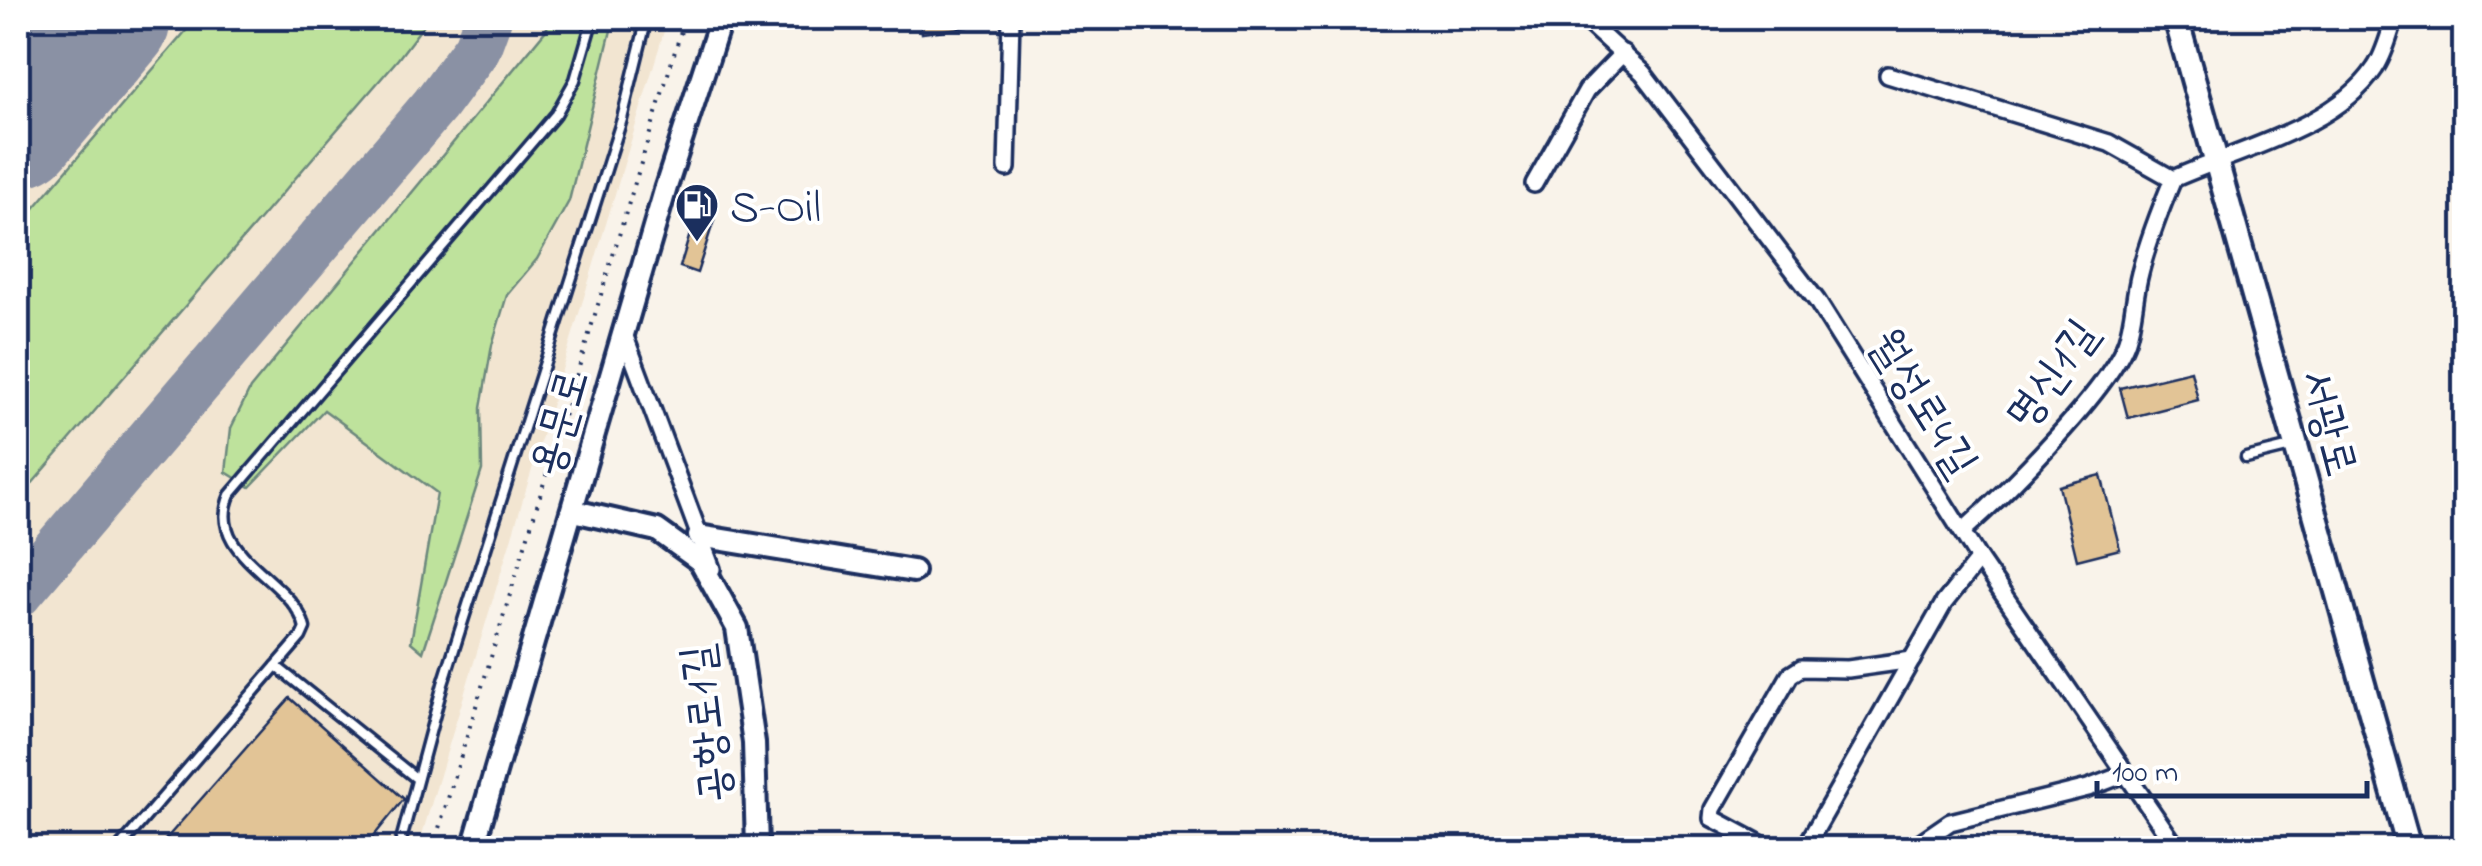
<svg xmlns="http://www.w3.org/2000/svg" width="2482" height="866" font-family="'Indie Flower','Poor Story',sans-serif">
  <style>
    .built { fill: #f2e5d1 }
    .green { fill: #bee29c; stroke: #6c887d; stroke-width: 2.5 }
    .lines { fill: none; stroke-linecap: round; stroke-linejoin: round }
    .taxiway { stroke: #8a91a4; stroke-width: 48 }
    .runway { stroke: #8a91a4; stroke-width: 122 }
    .building { fill: #e2c496; stroke: #1b2f5e; stroke-width: 2.5 }
    .service-casing { stroke: #1b2f5e; stroke-width: 15 }
    .minor-casing { stroke: #1b2f5e; stroke-width: 22 }
    .tertiary-casing { stroke: #1b2f5e; stroke-width: 28 }
    .secondary-casing { stroke: #1b2f5e; stroke-width: 30 }
    .path { stroke: #1b2f5e; stroke-width: 4; stroke-dasharray: 2.5 8; stroke-linecap: butt }
    .service { stroke: #fff; stroke-width: 8 }
    .minor { stroke: #fff; stroke-width: 15 }
    .tertiary { stroke: #fff; stroke-width: 20 }
    .secondary { stroke: #fff; stroke-width: 22 }
    .labels { text-anchor: middle; stroke-width: 8; stroke-linejoin: round; paint-order: stroke }
    .poi-label { font-size: 45px; fill: #1b2f5e; stroke: #fff; text-anchor: start }
    .street-label { font-size: 45px; fill: #1b2f5e; stroke: #fff }
  </style>
  <rect width="100%" height="100%" fill="#f9f3ea"/>
  <filter id="ink" filterUnits="userSpaceOnUse"><feTurbulence type="fractalNoise" baseFrequency=".01" numOctaves="2"/><feDisplacementMap in="SourceGraphic" scale="20" xChannelSelector="R" yChannelSelector="G"/><feConvolveMatrix kernelMatrix="1 2 1 2 8 2 1 2 1" color-interpolation-filters="sRGB"/></filter>
  <g filter="url(#ink)">
    <polygon class="built" points="18,18 668,18 418,848 18,848"/>
    <g class="green">
      <polygon points="197,18 429,18 398,59 18,500 18,227"/>
      <polygon points="551,18 614,18 569,201 537,259 507,295 492,345 481,408 482,470 423,652 411,642 437,493 324,410 250,487 226,472 231,428 250,389 546,30"/>
    </g>
    <g class="lines">
      <polyline class="taxiway" points="18,594 435,105 477,48 488,18"/>
      <polyline class="runway" points="18,126 110,18"/>
    </g>
    <g class="building">
      <polygon points="920,18 967,18 968,27 922,33"/>
      <polygon points="696,214 714,220 697,273 680,267"/>
      <polygon points="2191,371 2198,400 2128,418 2120,388"/>
      <polygon points="2101,475 2120,549 2077,560 2059,486"/>
      <polygon points="290,698 404,799 364,848 158,848"/>
    </g>
    <g class="lines">
      <defs>
        <g id="service">
          <polyline points="2246,458 2295,446"/>
          <polyline points="276,666 417,779"/>
          <path d="M119,848L301,637L305,628C295,580 204,555 230,495L556,114L575,80L593,18"/>
          <polyline points="399,848 443,684 622,119 647,18"/>
        </g>
        <g id="minor">
          <polyline points="1583,18 1643,73 1817,301 1979,559 2177,848"/>
          <path d="M1888,75L2109,143L2173,179C2237,150 2335,128 2375,68C2385,54 2389,34 2395,18"/>
          <polyline points="1007,168 1011,18"/>
          <polyline points="1534,184 1587,90 1623,53"/>
          <polyline points="624,334 712,569"/>
          <path d="M1963,531C2003,495 2111,388 2127,340C2134,319 2134,295 2140,273C2148,240 2160,210 2173,179"/>
          <polyline points="1768,848 1712,818 1713,809 1790,675 1801,668 1848,669 1912,660"/>
          <polyline points="1805,848 1944,603 1979,559"/>
          <polyline points="1912,848 1950,822 2088,788 2125,774"/>
        </g>
        <g id="tertiary">
          <polyline points="574,511 657,530 700,561 737,628 754,743 757,848"/>
          <polyline points="699,536 913,571"/>
          <polyline points="473,848 666,187 721,18"/>
        </g>
        <polyline id="secondary" points="2176,18 2409,848"/>
      </defs>
      <use href="#service" class="service-casing"/>
      <use href="#minor" class="minor-casing"/>
      <use href="#tertiary" class="tertiary-casing"/>
      <use href="#secondary" class="secondary-casing"/>
      <polyline class="path" points="433,848 685,18"/>
      <use href="#service" class="service"/>
      <use href="#minor" class="minor"/>
      <use href="#tertiary" class="tertiary"/>
      <use href="#secondary" class="secondary"/>
    </g>
  </g>
  <defs>
    <symbol id="fuel-pin" viewBox="-11 -11 22 30"><path d="M0 17L-7.5 6A9.5 9.5 0 1 1 7.5 6Z" fill="#1b2f5e" stroke="#fff"/><path d="M-5.5-6h7V0h2V4h1.3V-2.5L3-4.5l.8-.8L6-3V5H2.5V1h-1V6h-7ZM-4.2-4.7v3.2H.2V-4.7Z" fill="#fff"/></symbol>
  </defs>
  <g fill-rule="evenodd">
    <use href="#fuel-pin" x="672" y="180" width="50" height="68"/>
  </g>
  <g class="labels">
    <g class="poi-label">
      <text x="730" y="221">S-Oil</text>
    </g>
    <g class="street-label">
      <text transform="translate(2050 373) rotate(-54)" y="16">명신1길</text>
      <text transform="translate(1925 402) rotate(58)" y="16">월성로4길</text>
      <text transform="translate(557 422) rotate(-74)" y="16">용문로</text>
      <text transform="translate(2331 422) rotate(75)" y="16">서광로</text>
      <text transform="translate(704 724) rotate(-97)" y="16">공항로1길</text>
    </g>
  </g>
  <rect width="2482" height="866" fill="none" stroke="#fff" stroke-width="60"/>
  <rect x="30" y="30" width="2422" height="806" fill="none" stroke="#1b2f5e" stroke-width="4" filter="url(#ink)"/>
  <path d="M2097 781v15h270v-15" fill="none" stroke="#1b2f5e" stroke-width="5"/>
  <text x="2112" y="781" font-size="30" fill="#1b2f5e" stroke="#ffffff" stroke-width="8" paint-order="stroke">100 m</text>
</svg>
